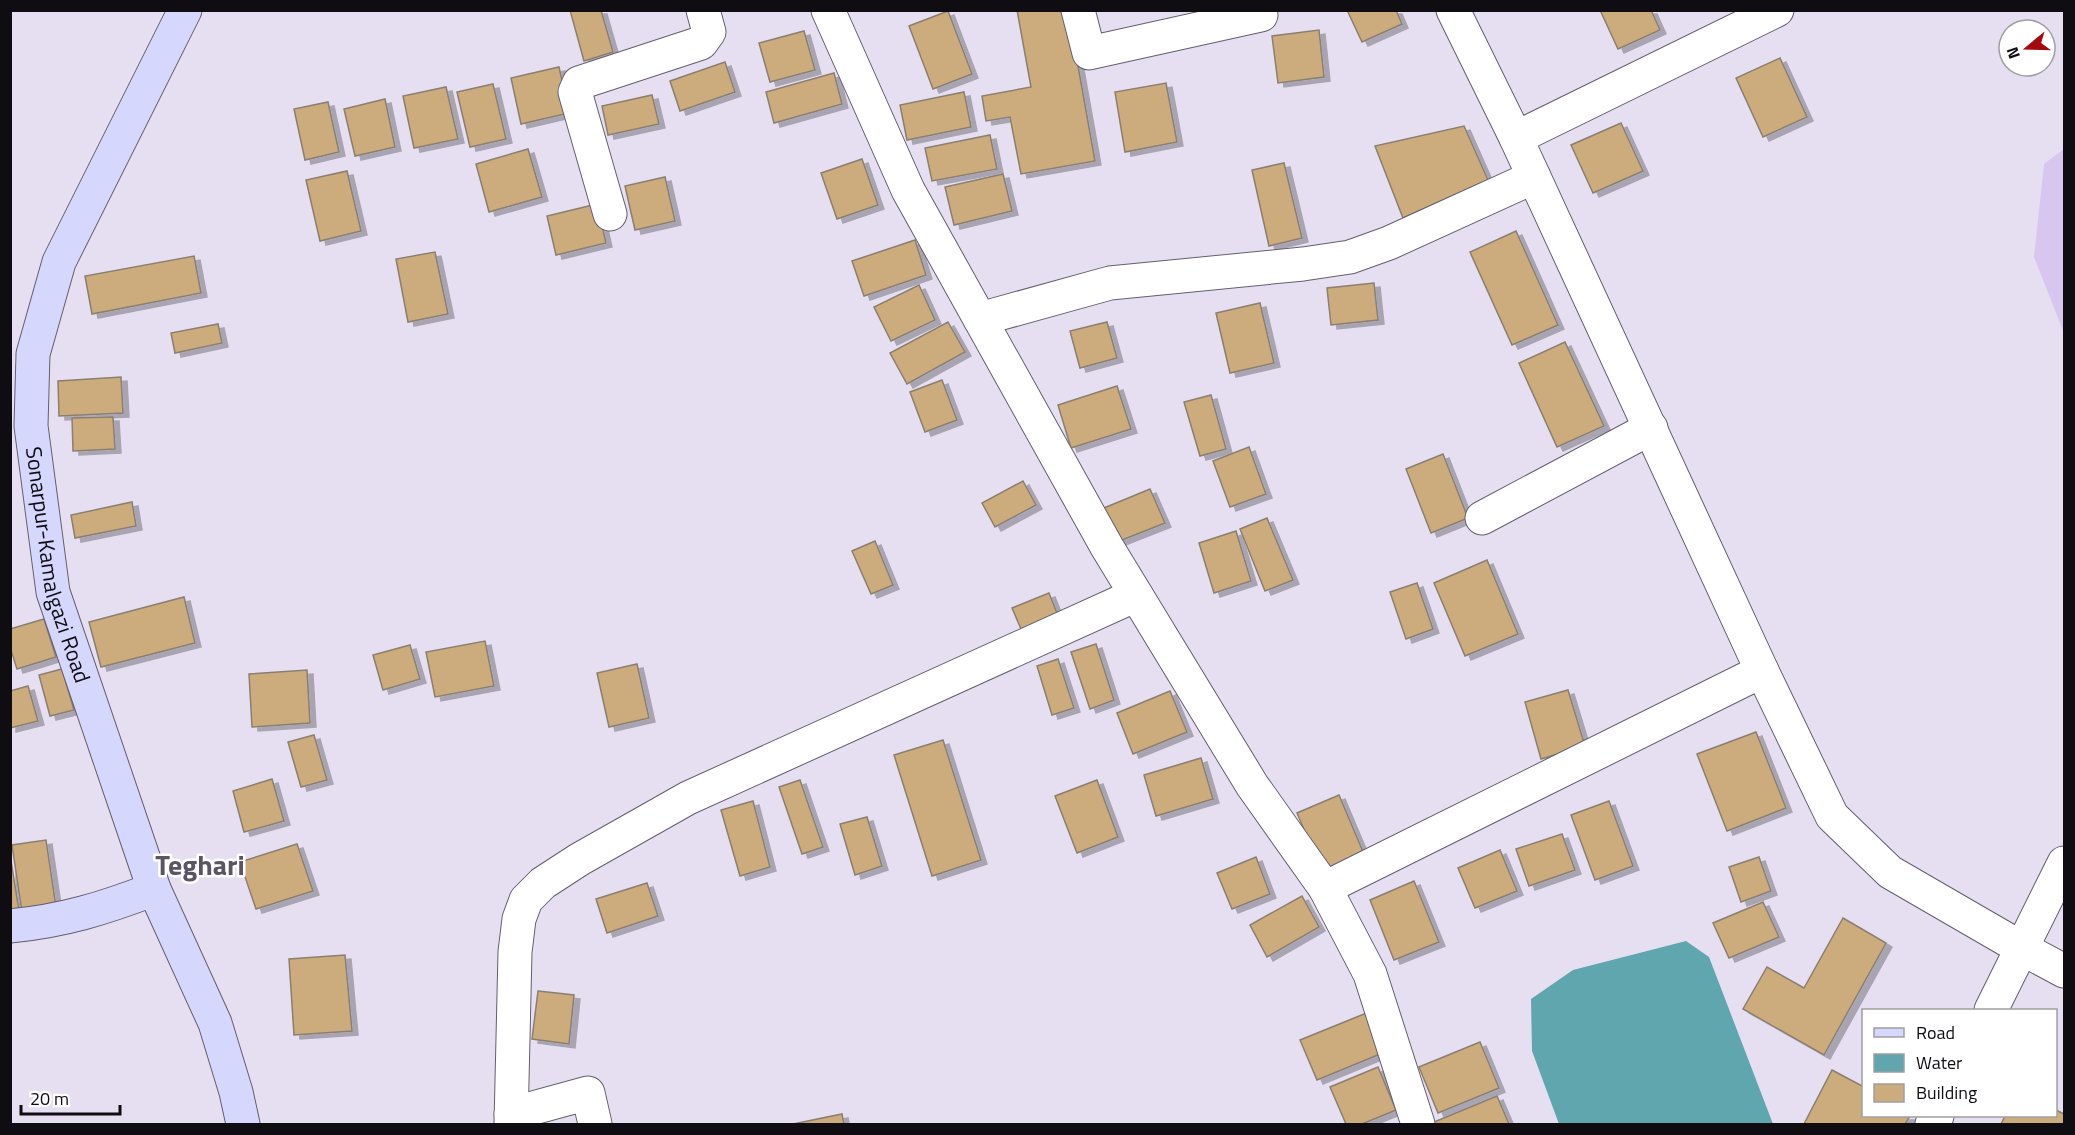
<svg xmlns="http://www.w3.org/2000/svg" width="2075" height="1135" font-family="'Titillium Web',sans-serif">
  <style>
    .green { fill: #d7c6f0 }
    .water { fill: #60a6af }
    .building { fill: #ccab7d; stroke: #8a7f71; stroke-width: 1.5; filter: url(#shadow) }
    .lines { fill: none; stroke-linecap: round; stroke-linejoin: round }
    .street-casing { stroke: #645e6e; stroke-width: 35 }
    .secondary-casing { stroke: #645e6e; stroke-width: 35 }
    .street { stroke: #fff; stroke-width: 33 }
    .secondary { stroke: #d6d7fc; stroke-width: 33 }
    .labels { text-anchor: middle; stroke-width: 5; stroke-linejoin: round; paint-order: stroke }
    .street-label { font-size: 22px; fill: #0f0d12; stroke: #fff }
    .district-label { font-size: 28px; font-weight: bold; fill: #5a5463; stroke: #fff }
  </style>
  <defs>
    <filter id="shadow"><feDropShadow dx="6" dy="4" stdDeviation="0" flood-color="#0004"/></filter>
  </defs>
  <rect width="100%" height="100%" fill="#e6dff1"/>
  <polygon class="green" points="2064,149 2064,333 2034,257 2044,164"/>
  <polygon class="water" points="1686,941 1709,957 1773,1124 1559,1124 1532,1051 1531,999 1573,970"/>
  <g class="building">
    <polygon points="570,10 601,10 613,52 584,61"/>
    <polygon points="1017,10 1068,10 1095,161 1021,174 1010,117 986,121 982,96 1031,87"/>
    <polygon points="1347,10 1396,10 1402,24 1362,42"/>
    <polygon points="1600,10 1651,10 1660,30 1618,49"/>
    <polygon points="948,11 972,74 933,89 909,26"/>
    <polygon points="1319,30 1324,77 1278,83 1272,36"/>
    <polygon points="804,31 815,70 770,82 759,43"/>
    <polygon points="1780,58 1807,117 1763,137 1736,78"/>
    <polygon points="725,62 735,92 680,111 670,81"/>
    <polygon points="559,67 569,113 521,124 511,78"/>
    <polygon points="834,73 842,104 774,123 766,92"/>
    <polygon points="1166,83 1177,142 1125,152 1115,92"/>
    <polygon points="493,84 506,139 470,147 457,92"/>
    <polygon points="446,87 458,139 414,148 403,96"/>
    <polygon points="964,92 971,127 907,140 900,105"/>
    <polygon points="652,95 659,124 608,135 602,106"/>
    <polygon points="385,99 395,147 355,156 344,109"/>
    <polygon points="328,102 339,152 305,160 294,109"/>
    <polygon points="1621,123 1643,171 1593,193 1571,145"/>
    <polygon points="1464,126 1488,180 1403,218 1375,146"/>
    <polygon points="990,135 997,169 932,181 925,148"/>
    <polygon points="528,149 542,197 489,212 476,164"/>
    <polygon points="862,159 878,205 837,219 821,173"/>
    <polygon points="1284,163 1302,238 1269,246 1252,170"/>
    <polygon points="347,171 361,231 320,241 306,180"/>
    <polygon points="1003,174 1012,211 954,225 945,187"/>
    <polygon points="665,177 675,221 635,230 625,186"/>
    <polygon points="597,204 606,243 556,255 547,216"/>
    <polygon points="1516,231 1558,325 1512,345 1470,252"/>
    <polygon points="915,240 926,275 864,296 852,261"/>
    <polygon points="435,252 448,314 408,322 396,259"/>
    <polygon points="194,256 201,293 92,314 85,276"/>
    <polygon points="1374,283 1378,320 1331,325 1327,288"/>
    <polygon points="919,285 935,320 891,341 874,307"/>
    <polygon points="1260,303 1274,363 1230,373 1216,313"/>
    <polygon points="948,322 965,352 907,384 890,353"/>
    <polygon points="1107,322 1117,358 1080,368 1070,331"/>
    <polygon points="218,324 222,343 175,353 171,333"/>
    <polygon points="1565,342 1604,426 1557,447 1519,363"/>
    <polygon points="121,377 123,413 59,416 58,381"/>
    <polygon points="942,380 957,420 925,432 910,392"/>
    <polygon points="1117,386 1131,429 1071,448 1058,405"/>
    <polygon points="1211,395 1226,449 1200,456 1184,402"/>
    <polygon points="113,417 115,449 73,451 72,418"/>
    <polygon points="1249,447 1266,494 1230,507 1213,461"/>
    <polygon points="1443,454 1468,518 1431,533 1406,469"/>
    <polygon points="1023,481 1036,505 995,527 982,503"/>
    <polygon points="1150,489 1165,523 1117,542 1104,508"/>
    <polygon points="132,502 136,526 75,538 71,515"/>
    <polygon points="1267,518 1293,580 1265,591 1240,529"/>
    <polygon points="1236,531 1251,581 1214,593 1199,543"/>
    <polygon points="875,541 893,585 871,594 852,551"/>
    <polygon points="1487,560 1518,634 1465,656 1434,583"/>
    <polygon points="1417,583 1433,629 1406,639 1390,592"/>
    <polygon points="1049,593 1063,628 1027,643 1012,608"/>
    <polygon points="184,597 195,643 101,667 89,622"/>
    <polygon points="44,619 56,657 17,669 10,647 10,629"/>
    <polygon points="485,641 494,686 435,697 426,652"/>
    <polygon points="1096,644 1114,700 1090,709 1071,652"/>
    <polygon points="410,645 420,679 383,690 373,655"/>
    <polygon points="1058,659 1074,708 1052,715 1037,666"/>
    <polygon points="637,664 649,718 609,727 597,673"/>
    <polygon points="62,669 74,710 50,716 39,675"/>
    <polygon points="307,670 310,723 252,727 249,674"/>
    <polygon points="28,686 38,721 10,728 10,691"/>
    <polygon points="1568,690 1585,746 1541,759 1525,702"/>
    <polygon points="1170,691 1187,732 1133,754 1117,713"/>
    <polygon points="1756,732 1786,808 1727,831 1697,754"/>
    <polygon points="314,735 327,780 301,787 288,742"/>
    <polygon points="943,740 981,860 932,876 894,755"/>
    <polygon points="1201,758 1213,799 1156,816 1144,775"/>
    <polygon points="272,779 284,821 244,832 233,791"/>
    <polygon points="800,780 823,847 802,854 779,787"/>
    <polygon points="1097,780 1118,837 1077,853 1055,796"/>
    <polygon points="1339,795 1364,854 1322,872 1297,813"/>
    <polygon points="753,801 770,867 740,876 721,810"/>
    <polygon points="1609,801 1633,866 1595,880 1571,815"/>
    <polygon points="867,817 882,866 855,875 840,824"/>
    <polygon points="1562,834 1575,870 1529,886 1516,849"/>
    <polygon points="46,840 56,907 22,912 12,845"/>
    <polygon points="297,844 313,891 256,909 240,862"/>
    <polygon points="1500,850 1517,891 1475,908 1458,868"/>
    <polygon points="10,854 19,911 10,912"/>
    <polygon points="1256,857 1270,894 1232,909 1217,873"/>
    <polygon points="1759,857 1771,891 1741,902 1729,867"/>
    <polygon points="1414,881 1439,942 1394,960 1370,900"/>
    <polygon points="647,883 658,916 607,933 596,899"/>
    <polygon points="1302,896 1319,927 1267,957 1250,925"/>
    <polygon points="1763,902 1779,937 1729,958 1713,923"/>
    <polygon points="1843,918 1886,943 1824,1055 1743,1009 1767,967 1804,988"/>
    <polygon points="345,955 352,1031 294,1035 289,959"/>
    <polygon points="538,991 574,995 569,1044 532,1039"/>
    <polygon points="1369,1012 1385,1052 1317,1080 1300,1040"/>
    <polygon points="1480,1042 1499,1088 1438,1113 1419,1067"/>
    <polygon points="1378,1067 1396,1110 1362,1124 1346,1124 1330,1087"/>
    <polygon points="1832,1070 1864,1087 1864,1116 1910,1116 1905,1124 1804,1124"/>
    <polygon points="1497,1096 1509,1124 1434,1124 1434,1122"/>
    <polygon points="2056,1110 2064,1114 2064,1124 2001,1124 2005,1116 2056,1116"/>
    <polygon points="842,1114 844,1124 793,1124"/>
  </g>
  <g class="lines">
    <defs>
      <g id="street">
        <polyline points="828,10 908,190 1107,547 1252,785 1325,888 1370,974 1418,1124"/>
        <polyline points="1078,10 1089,53 1261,15"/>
        <polyline points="1453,10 1516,138 1762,671 1832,816 1890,872 2023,949 2064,971"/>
        <polyline points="1516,138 1777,10"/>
        <polyline points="610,214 575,92 579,83 701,43 709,32 703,10"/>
        <polyline points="980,319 1110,283 1303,264 1350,257 1389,243 1534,177"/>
        <polyline points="1482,518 1651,428"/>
        <polyline points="1325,888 1762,671"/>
        <polyline points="1991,1010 2064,863"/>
        <polyline points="511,1114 588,1093 595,1124"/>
        <polyline points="511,1124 515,952 519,919 526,900 543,883 580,859 688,798 1136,595"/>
        <polyline points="1932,1124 1937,1116"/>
      </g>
      <g id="secondary">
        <path id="s1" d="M185,10L59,262L33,354L31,426L53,592L154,889L215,1023L236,1092L243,1124"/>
        <path d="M10,926C63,921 105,908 154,889"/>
      </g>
    </defs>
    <use href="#street" class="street-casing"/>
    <use href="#secondary" class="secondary-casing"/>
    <use href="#street" class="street"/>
    <use href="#secondary" class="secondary"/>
  </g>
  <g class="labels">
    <g class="street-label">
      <text dy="8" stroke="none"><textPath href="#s1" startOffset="591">Sonarpur-Kamalgazi Road</textPath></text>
    </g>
    <g class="district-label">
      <text x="200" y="875">Teghari</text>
    </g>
  </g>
  <rect width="2075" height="1135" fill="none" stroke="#0f0d12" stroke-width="24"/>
  <rect x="1862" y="1009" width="195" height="108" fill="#ffffff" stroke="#9f9ea0" stroke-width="1.5"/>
  <rect x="1874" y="1028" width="30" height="9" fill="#d6d7fc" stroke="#9f9ea0" stroke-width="1.5"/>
  <text x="1916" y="1039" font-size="18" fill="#0f0d12">Road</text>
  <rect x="1874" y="1054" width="30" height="18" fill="#60a6af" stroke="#9f9ea0" stroke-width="1.5"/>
  <text x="1916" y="1069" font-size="18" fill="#0f0d12">Water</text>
  <rect x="1874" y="1084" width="30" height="18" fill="#ccab7d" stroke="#9f9ea0" stroke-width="1.5"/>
  <text x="1916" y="1099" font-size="18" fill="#0f0d12">Building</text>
  <g transform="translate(2027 48) rotate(251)"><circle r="28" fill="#ffffff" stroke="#9f9ea0" stroke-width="1.5"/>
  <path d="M0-4.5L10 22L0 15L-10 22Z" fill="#a30a0f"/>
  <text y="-9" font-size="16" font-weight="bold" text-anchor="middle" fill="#0f0d12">N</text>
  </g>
  <path d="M21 1105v9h99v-9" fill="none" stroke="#0f0d12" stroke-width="3"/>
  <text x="30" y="1105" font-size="18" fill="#0f0d12" stroke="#ffffff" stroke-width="4.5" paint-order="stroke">20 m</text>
</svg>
